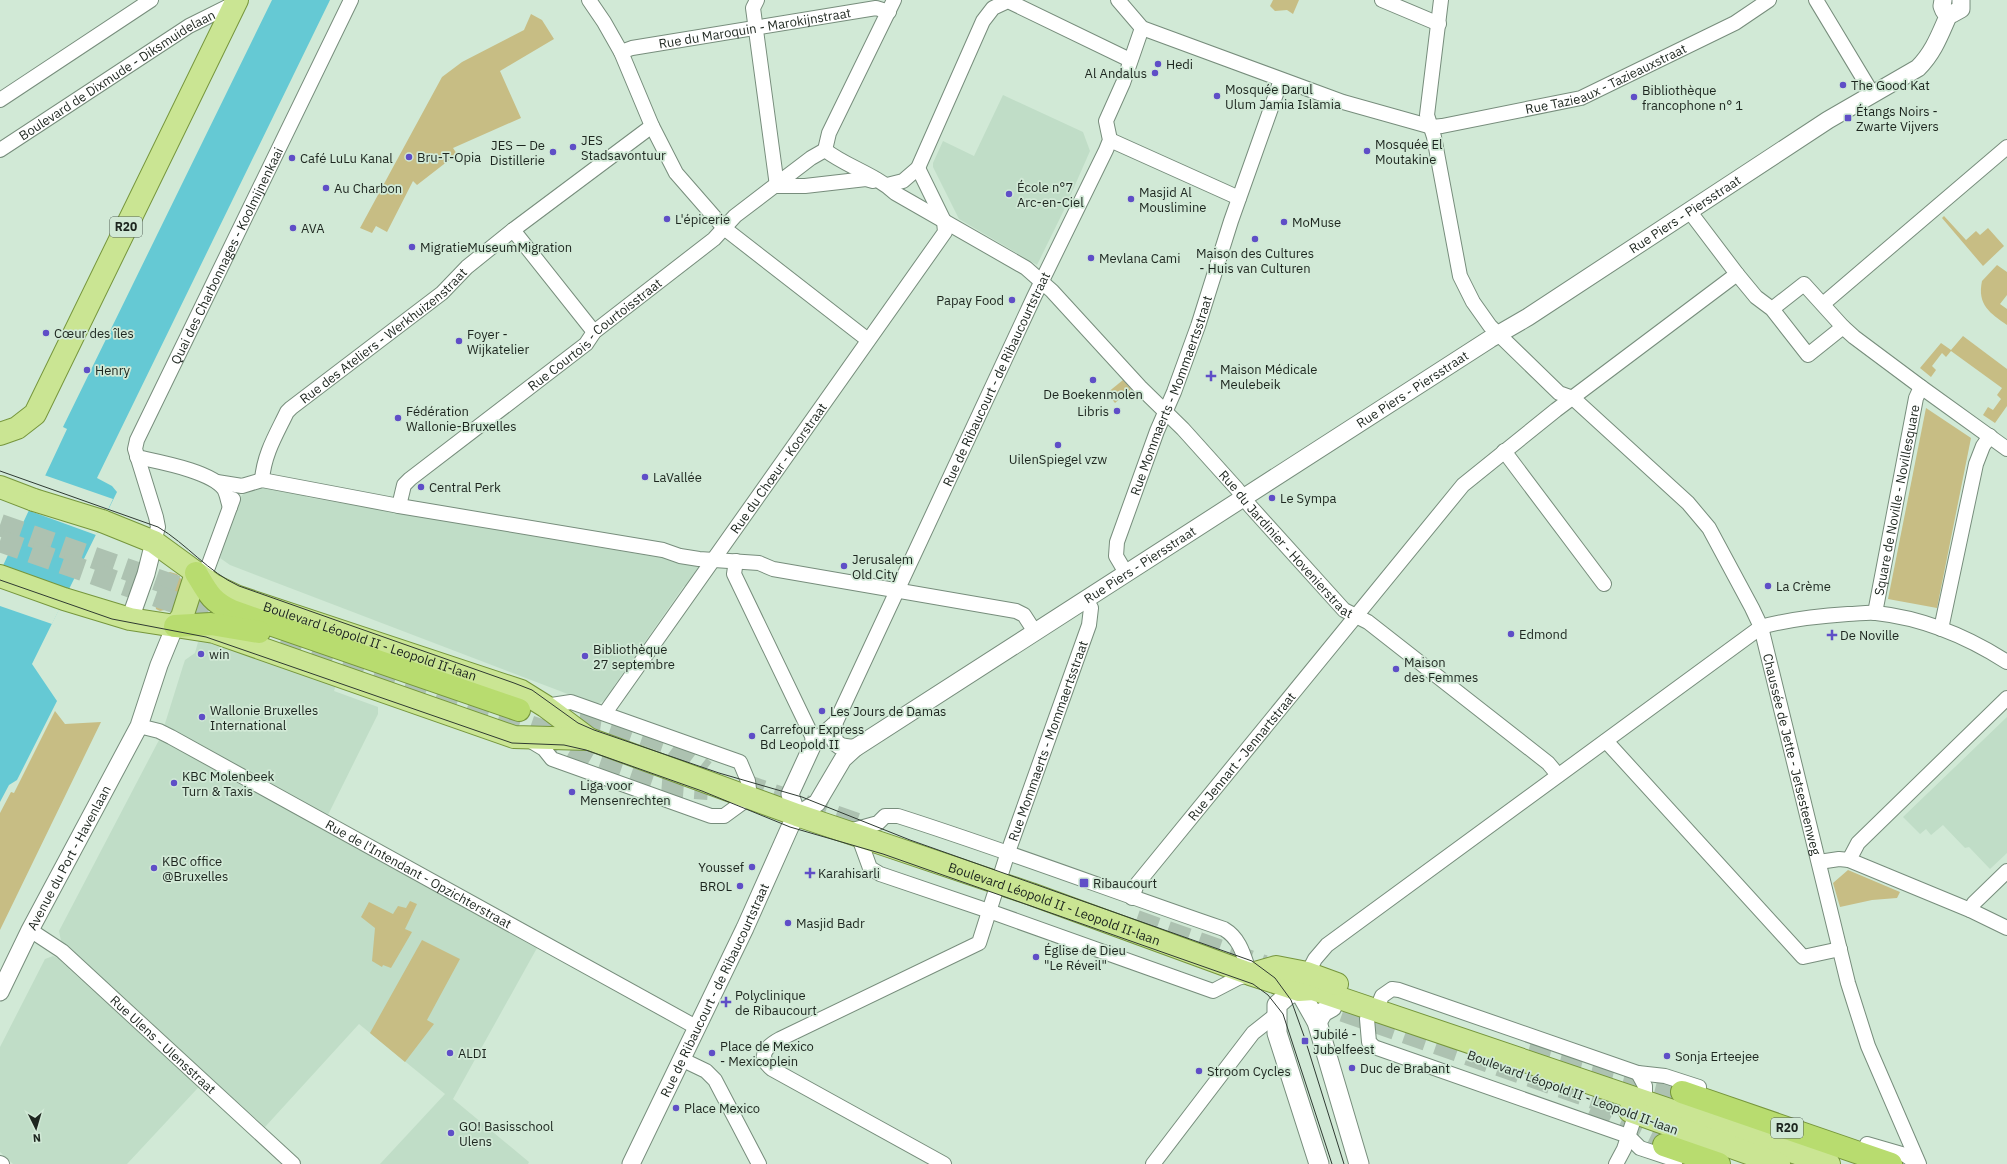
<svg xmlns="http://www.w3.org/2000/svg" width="2007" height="1164" font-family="'IBM Plex Sans',sans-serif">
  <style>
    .built { fill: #c0ddc7 }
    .green { fill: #c7bd84 }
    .water { fill: #65c9d4 }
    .pier { fill: #d1e9d6 }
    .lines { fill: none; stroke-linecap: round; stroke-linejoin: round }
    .trunk-tunnel { stroke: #adc2b1; stroke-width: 22; stroke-dasharray: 22 11; stroke-linecap: butt }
    .minor-casing { stroke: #778d7c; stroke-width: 16 }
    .tertiary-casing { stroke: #778d7c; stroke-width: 19 }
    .secondary-casing { stroke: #778d7c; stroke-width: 21 }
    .primary-casing { stroke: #76963c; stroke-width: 24 }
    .trunk-casing { stroke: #76963c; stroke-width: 24 }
    .minor { stroke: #fff; stroke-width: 14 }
    .tertiary { stroke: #fff; stroke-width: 17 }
    .secondary { stroke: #fff; stroke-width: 19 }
    .primary { stroke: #cae593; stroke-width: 22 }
    .trunk { stroke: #b8dc6f; stroke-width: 22 }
    .tram { stroke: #2f3a32; stroke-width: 1 }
    .primary-bridge-casing { stroke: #76963c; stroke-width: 24; stroke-linecap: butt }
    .primary-bridge { stroke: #cae593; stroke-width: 22 }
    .poi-dot { fill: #5f4ec7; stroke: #d1e9d6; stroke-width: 1.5 }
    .labels { text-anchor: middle; stroke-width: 3.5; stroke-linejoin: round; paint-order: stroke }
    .shield { fill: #d1e9d6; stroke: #536056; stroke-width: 1 }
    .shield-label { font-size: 12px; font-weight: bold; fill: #1d261f }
    .street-label { font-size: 13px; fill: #1d261f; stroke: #d1e9d6 }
    .poi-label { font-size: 13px; fill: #1d261f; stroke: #d1e9d6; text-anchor: start }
  </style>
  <rect width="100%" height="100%" fill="#d1e9d6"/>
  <g class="built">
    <polygon points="1003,95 1083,132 1090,151 1064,210 1037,265 959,219 933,167 933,163 943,141 974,156"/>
    <polygon points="261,486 306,493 306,497 656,557 657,553 701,565 688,589 684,586 614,686 617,689 612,696 598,704 594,704 230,565 220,558 238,499 247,491"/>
    <polygon points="198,642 210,643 237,650 336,685 334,691 378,707 378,714 321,829 537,948 453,1099 529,1162 528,1164 380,1164 445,1094 359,1024 265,1127 209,1076 127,1164 13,1164 0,1152 0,1047 45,959 53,956 58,958 66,966 69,963 72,966 69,969 142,1035 153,1024 80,957 77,959 74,957 77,954 61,941 59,931 159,740 164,742 168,734 163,730 183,666 185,660 195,653"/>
    <polygon points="2007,717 2007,853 1990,869 1969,847 1965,848 1943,825 1931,835 1926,829 1920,834 1903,817"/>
  </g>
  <g class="green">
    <polygon points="1273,0 1299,0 1293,14 1287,10 1275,11 1270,6"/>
    <polygon points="531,14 542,20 554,39 500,71 521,118 453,148 457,154 417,185 413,181 387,232 376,226 372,233 360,228 442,77 462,62 524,30"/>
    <polygon points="1944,216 1966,240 1976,231 1980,235 1988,228 2004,246 1983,266 1942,218"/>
    <path d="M1997,265L2007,272V295L2000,304L2007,309V325C1990,313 1977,305 1982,281Z"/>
    <polygon points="1963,336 2007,369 2007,406 1995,423 1983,415 1988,407 1993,410 2001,399 1997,395 2002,388 1951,351 1946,357 1942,353 1932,366 1936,370 1931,377 1920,368 1941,343 1951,350"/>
    <polygon points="1123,380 1131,389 1115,403 1107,393"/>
    <polygon points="1926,408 1971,438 1937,608 1888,599"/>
    <polygon points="170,572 177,574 191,591 175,608 160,611 156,609 155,601 164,575"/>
    <polygon points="55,711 65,724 101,722 0,930 0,813 11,792 14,793"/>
    <polygon points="1848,870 1900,892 1897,898 1872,900 1840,907 1833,883"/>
    <polygon points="410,901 417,904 405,929 412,932 391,968 383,965 382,967 372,961 375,928 361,917 369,902 393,914 398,906 406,908"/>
    <polygon points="422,940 460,959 427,1020 434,1024 405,1062 370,1033"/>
  </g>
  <polygon class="water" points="272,0 330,0 97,478 112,486 117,492 32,664 57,701 17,780 9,785 0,802 0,572 67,429 63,427"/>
  <g class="pier">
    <polygon points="44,475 113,499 96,535 30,511"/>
    <polygon points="0,572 69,590 52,624 0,606"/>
  </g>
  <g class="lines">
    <g class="trunk-tunnel">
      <polyline points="0,525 209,598"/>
      <polyline points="0,541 234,623"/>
      <polyline points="281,640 558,736"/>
      <polyline points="547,713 604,721 668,743 705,771"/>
      <polyline points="541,735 589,763 653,785 708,789"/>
      <polyline points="742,784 875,830"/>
      <polyline points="1136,921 1264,966"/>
      <polyline points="1312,1000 1648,1117"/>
      <polyline points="1528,1053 1682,1092"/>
      <polyline points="1590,1110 1664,1145"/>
    </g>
    <defs>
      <g id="minor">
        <polyline points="589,0 604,22 621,52 652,126 676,173 724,228 868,340"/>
        <polyline points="757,0 753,8 777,186"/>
        <path id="s1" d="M1118,0L1142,28L1343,102L1432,127L1442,126L1581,98L1735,23L1769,0"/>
        <polyline points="1382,0 1439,24"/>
        <path id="s2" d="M1441,0L1427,115L1434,137L1460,276L1473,302L1490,326L1559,393L1573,398L1688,503L1709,528L1752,608L1761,627L1848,983L1868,1046L1919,1164"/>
        <polyline points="1816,0 1872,93"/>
        <path id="s3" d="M621,52L632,48L876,8L889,12"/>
        <polyline points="0,100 151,0"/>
        <polyline points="1110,140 1239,198"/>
        <path id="s4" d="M0,150L189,26L235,3"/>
        <path id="s5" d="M825,150C847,167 875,174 895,193L1026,268L1052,291L1140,387L1183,429L1237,489L1250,506L1344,610L1368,622L1548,763L1558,775"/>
        <polyline points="825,150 829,133 894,0"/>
        <polyline points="887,185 903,181 918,168 983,21 993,8 1008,1 1130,60"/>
        <polyline points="777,186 805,186 866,179 873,181"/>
        <polyline points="1690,212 1737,274 1756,297 1772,309 1808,355 1843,327 1804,284 1772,309"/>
        <polyline points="513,230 594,332"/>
        <polyline points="1823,304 2007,147"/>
        <polyline points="1843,327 1854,337 1921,387 2007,449"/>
        <polyline points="1504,451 1604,584"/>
        <path d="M137,457C159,462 211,471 224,489C227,494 228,502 230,507"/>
        <path id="s6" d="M262,480C264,454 276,435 287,412L291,408L442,293L467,267L513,230L652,126"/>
        <polyline points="217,482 242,486 262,480 399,506 663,550 680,556 699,559 759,563 773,569 1016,611 1024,615 1035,632"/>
        <path id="s7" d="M399,506L404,485L410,479L586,344L594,332L714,239L735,216L811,158L825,150"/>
        <path id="s8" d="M154,542L158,527L156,517L135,449L137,440L351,0"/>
        <polyline points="736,561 734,574 812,736 813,744"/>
        <polyline points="196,573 208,567 233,499"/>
        <path id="s9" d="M1126,573L1116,556L1117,542L1157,431L1174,392L1198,326L1231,221L1281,80"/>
        <path id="s10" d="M1875,613L1916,398L1921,387"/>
        <polyline points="1941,629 1976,464 1983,446 1990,436"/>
        <path id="s11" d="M605,713L945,232L944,221L918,168"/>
        <path id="s12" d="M139,726L159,731L171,737L696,1027"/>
        <path id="s13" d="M834,726L1034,297L1106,150L1110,140L1106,121L1123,83L1142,28"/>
        <polyline points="529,740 544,749 552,759 711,816 724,816 750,797 748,781 740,762 571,702 545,706"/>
        <polyline points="1606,741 1803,957 1840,949"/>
        <path d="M849,831L878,823L885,816H898C1008,851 1115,892 1224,929C1241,939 1244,957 1250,974L1238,978L1213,991L989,911L880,874L870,868L858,835"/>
        <polyline points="1849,860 1858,843 2007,698"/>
        <polyline points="1819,862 1839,859 1849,860 1970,910 2007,928"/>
        <path id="s14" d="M1132,898L1137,884L1463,485L1556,410L1737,274"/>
        <polyline points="1970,910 1974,903 2007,871"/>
        <path id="s15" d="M30,930L62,951L293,1164"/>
        <path d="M1304,980L1315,959L1327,945L1761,627C1789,619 1819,616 1848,614C1857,614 1867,612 1876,613C1922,618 1968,637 2007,662"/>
        <polyline points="1376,1011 1382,996 1392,989 1399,990 1638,1073 1665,1076 1699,1087"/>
        <polyline points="1367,1019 1369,1042 1374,1047 1628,1136 1640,1148 1676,1160"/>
        <polyline points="681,1059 706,1071 715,1080 759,1164"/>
        <polyline points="1638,1073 1645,1086 1645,1101"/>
        <polyline points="1867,1144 1905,1155 1918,1164"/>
        <polyline points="0,1163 2,1164"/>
        <path id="s16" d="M944,1164L772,1069C756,1056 767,1046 780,1039L979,943L1008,852L1089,625L1091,608L1085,599"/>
        <polyline points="1153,1164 1253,1033 1277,1014"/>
        <polyline points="1616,1164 1624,1149 1636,1113"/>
      </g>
      <g id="tertiary">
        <polyline points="1943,0 1942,6 1944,11 1952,14 1961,9 1961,0"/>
        <polyline points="130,619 146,574 154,542"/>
        <path d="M834,726C832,744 837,748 855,748"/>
        <polyline points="797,815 790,794 813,744 834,726"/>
        <path id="s17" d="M0,992L30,930L139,726L159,665L175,626"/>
        <path id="s18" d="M631,1164L745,928L790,827L797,815L817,803L843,759L855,748L1490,339L1528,317L1828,120L1918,68C1934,52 1940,34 1949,14"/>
      </g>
      <g id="secondary">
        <polyline points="1317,1022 1323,1012 1332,1007"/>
        <polyline points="1319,1164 1277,1033 1277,1005 1288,995 1299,990 1317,1022 1359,1164"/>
      </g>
      <g id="primary">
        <polyline points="0,434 17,428 35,414 237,0"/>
        <polyline points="0,487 34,500"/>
        <path id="s19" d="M102,521L154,542L213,585L238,597L521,691L545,706L589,739L797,815L1031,894L1250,974L1299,990L1313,989L1829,1164"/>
        <polyline points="0,576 64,599 130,619 214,632 514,737 589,739"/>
        <polyline points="175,626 182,617 196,573"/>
        <polyline points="1255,973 1276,967 1307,973 1337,984"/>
        <polyline points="1630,1111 1779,1164"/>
      </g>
      <g id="trunk">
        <path d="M196,573C208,593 211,601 232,611L519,710"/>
        <polyline points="175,626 211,624 259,632"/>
        <polyline points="1682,1092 1891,1164"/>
        <polyline points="1664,1145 1719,1164"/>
      </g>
    </defs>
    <use href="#minor" class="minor-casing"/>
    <use href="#tertiary" class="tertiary-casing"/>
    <use href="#secondary" class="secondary-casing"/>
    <use href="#primary" class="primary-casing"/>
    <use href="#trunk" class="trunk-casing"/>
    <use href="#minor" class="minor"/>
    <use href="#tertiary" class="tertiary"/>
    <use href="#secondary" class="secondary"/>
    <use href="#primary" class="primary"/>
    <use href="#trunk" class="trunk"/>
    <g class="tram">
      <path d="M0,471L158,527C187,544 208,572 239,586L514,683L532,690L578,723L594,730L719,773L802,797L910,840L1252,961L1275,978L1291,1000L1304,1036L1344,1164"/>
      <polyline points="0,580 112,619 206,637 512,743 564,745 586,750 702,791 790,827 883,854 1253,984 1268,995 1283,1014 1332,1164"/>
    </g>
    <defs>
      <polyline id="primary-bridge" points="34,500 102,521"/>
    </defs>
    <use href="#primary-bridge" class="primary-bridge-casing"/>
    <use href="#primary-bridge" class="primary-bridge"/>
  </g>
  <g class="poi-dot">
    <circle cx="1158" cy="64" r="4"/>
    <circle cx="1155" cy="73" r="4"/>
    <circle cx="1843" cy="85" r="4"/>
    <circle cx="1217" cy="96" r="4"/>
    <circle cx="1634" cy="97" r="4"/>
    <rect x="1844" y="114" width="8" height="8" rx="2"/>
    <circle cx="573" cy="147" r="4"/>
    <circle cx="1367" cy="151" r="4"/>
    <circle cx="553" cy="152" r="4"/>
    <circle cx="409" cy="157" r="4"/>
    <circle cx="292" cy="158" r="4"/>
    <circle cx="326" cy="188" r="4"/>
    <circle cx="1009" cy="194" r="4"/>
    <circle cx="1131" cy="199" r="4"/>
    <circle cx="667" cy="219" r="4"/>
    <circle cx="1284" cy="222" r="4"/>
    <circle cx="293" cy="228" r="4"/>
    <circle cx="1255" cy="239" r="4"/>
    <circle cx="412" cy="247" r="4"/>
    <circle cx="1091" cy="258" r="4"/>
    <circle cx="1012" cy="300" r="4"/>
    <circle cx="46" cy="333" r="4"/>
    <circle cx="459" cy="341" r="4"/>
    <circle cx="87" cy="370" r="4"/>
    <path d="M1209 370h4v4h4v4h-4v4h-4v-4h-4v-4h4z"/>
    <circle cx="1093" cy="380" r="4"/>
    <circle cx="1117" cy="411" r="4"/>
    <circle cx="398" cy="418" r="4"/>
    <circle cx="1058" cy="445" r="4"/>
    <circle cx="645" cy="477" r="4"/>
    <circle cx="421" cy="487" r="4"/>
    <circle cx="1272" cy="498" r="4"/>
    <circle cx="844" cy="566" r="4"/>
    <circle cx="1768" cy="586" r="4"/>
    <circle cx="1511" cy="634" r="4"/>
    <path d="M1830 629h4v4h4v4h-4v4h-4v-4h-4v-4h4z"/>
    <circle cx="201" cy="654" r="4"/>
    <circle cx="585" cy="656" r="4"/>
    <circle cx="1396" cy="669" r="4"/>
    <circle cx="822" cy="711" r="4"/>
    <circle cx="202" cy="717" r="4"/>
    <circle cx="752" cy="736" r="4"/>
    <circle cx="174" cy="783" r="4"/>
    <circle cx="572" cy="792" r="4"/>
    <circle cx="752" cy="867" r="4"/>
    <circle cx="154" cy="868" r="4"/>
    <path d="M808 867h4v4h4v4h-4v4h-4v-4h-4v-4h4z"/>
    <rect x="1079" y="878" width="10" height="10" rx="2"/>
    <circle cx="740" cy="886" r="4"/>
    <circle cx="788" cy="923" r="4"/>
    <circle cx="1036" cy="957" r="4"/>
    <path d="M724 996h4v4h4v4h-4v4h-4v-4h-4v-4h4z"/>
    <rect x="1301" y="1037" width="8" height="8" rx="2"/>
    <circle cx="450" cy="1053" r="4"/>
    <circle cx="712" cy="1053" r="4"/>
    <circle cx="1667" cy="1056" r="4"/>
    <circle cx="1352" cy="1068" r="4"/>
    <circle cx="1199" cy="1071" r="4"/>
    <circle cx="676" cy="1108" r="4"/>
    <circle cx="451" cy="1133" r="4"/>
  </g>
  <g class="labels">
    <g class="shield">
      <rect x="110" y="217" width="32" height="20" rx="3"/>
      <rect x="1771" y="1118" width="32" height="20" rx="3"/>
    </g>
    <g class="shield-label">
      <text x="126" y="231">R20</text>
      <text x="1787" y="1132">R20</text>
    </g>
    <g class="street-label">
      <text dy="5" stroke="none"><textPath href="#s3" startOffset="136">Rue du Maroquin - Marokijnstraat</textPath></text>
      <text dy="5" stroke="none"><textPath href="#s4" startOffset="139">Boulevard de Dixmude - Diksmuidelaan</textPath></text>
      <text dy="5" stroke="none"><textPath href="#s1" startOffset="525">Rue Tazieaux - Tazieauxstraat</textPath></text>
      <text dy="5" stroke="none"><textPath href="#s18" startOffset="1464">Rue Piers - Piersstraat</textPath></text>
      <text dy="5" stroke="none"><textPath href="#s8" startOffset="311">Quai des Charbonnages - Koolmijnenkaai</textPath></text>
      <text dy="5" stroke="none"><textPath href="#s6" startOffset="196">Rue des Ateliers - Werkhuizenstraat</textPath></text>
      <text dy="5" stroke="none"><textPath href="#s7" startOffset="265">Rue Courtois - Courtoisstraat</textPath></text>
      <text dy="5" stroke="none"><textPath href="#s13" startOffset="383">Rue de Ribaucourt - de Ribaucourtstraat</textPath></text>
      <text dy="5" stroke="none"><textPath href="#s18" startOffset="1140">Rue Piers - Piersstraat</textPath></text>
      <text dy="5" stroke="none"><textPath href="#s9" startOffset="190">Rue Mommaerts - Mommaertsstraat</textPath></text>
      <text dy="5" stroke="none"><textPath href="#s11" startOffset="300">Rue du Chœur - Koorstraat</textPath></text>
      <text dy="5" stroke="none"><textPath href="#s10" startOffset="115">Square de Noville - Novillesquare</textPath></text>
      <text dy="5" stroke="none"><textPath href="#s5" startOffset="613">Rue du Jardinier - Hovenierstraat</textPath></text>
      <text dy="5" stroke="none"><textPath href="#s18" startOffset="816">Rue Piers - Piersstraat</textPath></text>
      <text dy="5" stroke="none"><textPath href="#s19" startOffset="296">Boulevard Léopold II - Leopold II-laan</textPath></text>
      <text dy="5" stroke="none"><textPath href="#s16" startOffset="671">Rue Mommaerts - Mommaertsstraat</textPath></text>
      <text dy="5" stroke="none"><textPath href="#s2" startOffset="881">Chaussée de Jette - Jetsesteenweg</textPath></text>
      <text dy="5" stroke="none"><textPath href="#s14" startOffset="180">Rue Jennart - Jennartstraat</textPath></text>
      <text dy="5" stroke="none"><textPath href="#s17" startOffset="151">Avenue du Port - Havenlaan</textPath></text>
      <text dy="5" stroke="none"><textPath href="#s12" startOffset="317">Rue de l'Intendant - Opzichterstraat</textPath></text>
      <text dy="5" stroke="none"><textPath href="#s19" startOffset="1032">Boulevard Léopold II - Leopold II-laan</textPath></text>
      <text dy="5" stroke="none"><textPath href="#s18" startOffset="193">Rue de Ribaucourt - de Ribaucourtstraat</textPath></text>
      <text dy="5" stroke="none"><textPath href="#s15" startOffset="176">Rue Ulens - Ulensstraat</textPath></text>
      <text transform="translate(1573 1092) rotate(20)" y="5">Boulevard Léopold II - Leopold II-laan</text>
    </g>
    <g class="poi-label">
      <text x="1166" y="69">Hedi</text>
      <text x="1147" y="78" text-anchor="end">Al Andalus</text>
      <text x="1851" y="90">The Good Kat</text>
      <text x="1225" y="94">Mosquée Darul<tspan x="1225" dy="15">Ulum Jamia Islamia</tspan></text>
      <text x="1642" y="95">Bibliothèque<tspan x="1642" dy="15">francophone n° 1</tspan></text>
      <text x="1856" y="116">Étangs Noirs -<tspan x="1856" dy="15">Zwarte Vijvers</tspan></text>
      <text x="581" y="145">JES<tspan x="581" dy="15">Stadsavontuur</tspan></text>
      <text x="1375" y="149">Mosquée El<tspan x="1375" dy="15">Moutakine</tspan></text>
      <text x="545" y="150" text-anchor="end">JES — De<tspan x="545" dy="15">Distillerie</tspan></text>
      <text x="417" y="162">Bru-T-Opia</text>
      <text x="300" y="163">Café LuLu Kanal</text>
      <text x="1017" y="192">École n°7<tspan x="1017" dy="15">Arc-en-Ciel</tspan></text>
      <text x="334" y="193">Au Charbon</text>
      <text x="1139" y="197">Masjid Al<tspan x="1139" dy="15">Mouslimine</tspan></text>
      <text x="675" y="224">L'épicerie</text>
      <text x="1292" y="227">MoMuse</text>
      <text x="301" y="233">AVA</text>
      <text x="420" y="252">MigratieMuseumMigration</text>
      <text x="1255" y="258" text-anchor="middle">Maison des Cultures<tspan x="1255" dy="15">- Huis van Culturen</tspan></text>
      <text x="1099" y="263">Mevlana Cami</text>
      <text x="1004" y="305" text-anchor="end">Papay Food</text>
      <text x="54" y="338">Cœur des îles</text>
      <text x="467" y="339">Foyer -<tspan x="467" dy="15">Wijkatelier</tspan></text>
      <text x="1220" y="374">Maison Médicale<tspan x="1220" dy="15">Meulebeik</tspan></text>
      <text x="95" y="375">Henry</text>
      <text x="1093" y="399" text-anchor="middle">De Boekenmolen</text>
      <text x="406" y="416">Fédération<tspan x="406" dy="15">Wallonie-Bruxelles</tspan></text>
      <text x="1109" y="416" text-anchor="end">Libris</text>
      <text x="1058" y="464" text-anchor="middle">UilenSpiegel vzw</text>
      <text x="653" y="482">LaVallée</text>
      <text x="429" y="492">Central Perk</text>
      <text x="1280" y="503">Le Sympa</text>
      <text x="852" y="564">Jerusalem<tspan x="852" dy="15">Old City</tspan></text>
      <text x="1776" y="591">La Crème</text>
      <text x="1519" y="639">Edmond</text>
      <text x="1840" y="640">De Noville</text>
      <text x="593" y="654">Bibliothèque<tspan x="593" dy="15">27 septembre</tspan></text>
      <text x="209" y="659">win</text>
      <text x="1404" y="667">Maison<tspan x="1404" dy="15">des Femmes</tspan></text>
      <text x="210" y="715">Wallonie Bruxelles<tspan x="210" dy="15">International</tspan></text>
      <text x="830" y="716">Les Jours de Damas</text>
      <text x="760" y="734">Carrefour Express<tspan x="760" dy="15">Bd Leopold II</tspan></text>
      <text x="182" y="781">KBC Molenbeek<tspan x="182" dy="15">Turn &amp; Taxis</tspan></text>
      <text x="580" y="790">Liga voor<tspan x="580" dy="15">Mensenrechten</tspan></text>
      <text x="162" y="866">KBC office<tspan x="162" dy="15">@Bruxelles</tspan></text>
      <text x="744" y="872" text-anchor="end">Youssef</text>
      <text x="818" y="878">Karahisarli</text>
      <text x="1093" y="888">Ribaucourt</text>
      <text x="732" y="891" text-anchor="end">BROL</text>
      <text x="796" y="928">Masjid Badr</text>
      <text x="1044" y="955">Église de Dieu<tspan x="1044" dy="15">"Le Réveil"</tspan></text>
      <text x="735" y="1000">Polyclinique<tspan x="735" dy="15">de Ribaucourt</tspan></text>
      <text x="1313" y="1039">Jubilé -<tspan x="1313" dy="15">Jubelfeest</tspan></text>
      <text x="720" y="1051">Place de Mexico<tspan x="720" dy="15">- Mexicoplein</tspan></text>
      <text x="458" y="1058">ALDI</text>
      <text x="1675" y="1061">Sonja Erteejee</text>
      <text x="1360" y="1073">Duc de Brabant</text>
      <text x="1207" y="1076">Stroom Cycles</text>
      <text x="684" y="1113">Place Mexico</text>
      <text x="459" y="1131">GO! Basisschool<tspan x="459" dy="15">Ulens</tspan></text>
    </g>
  </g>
  <g transform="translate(36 1128) rotate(175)" stroke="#d1e9d6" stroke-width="3" paint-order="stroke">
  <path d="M0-3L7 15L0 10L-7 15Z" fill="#1d261f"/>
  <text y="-6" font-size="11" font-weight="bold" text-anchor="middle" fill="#1d261f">N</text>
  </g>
</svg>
